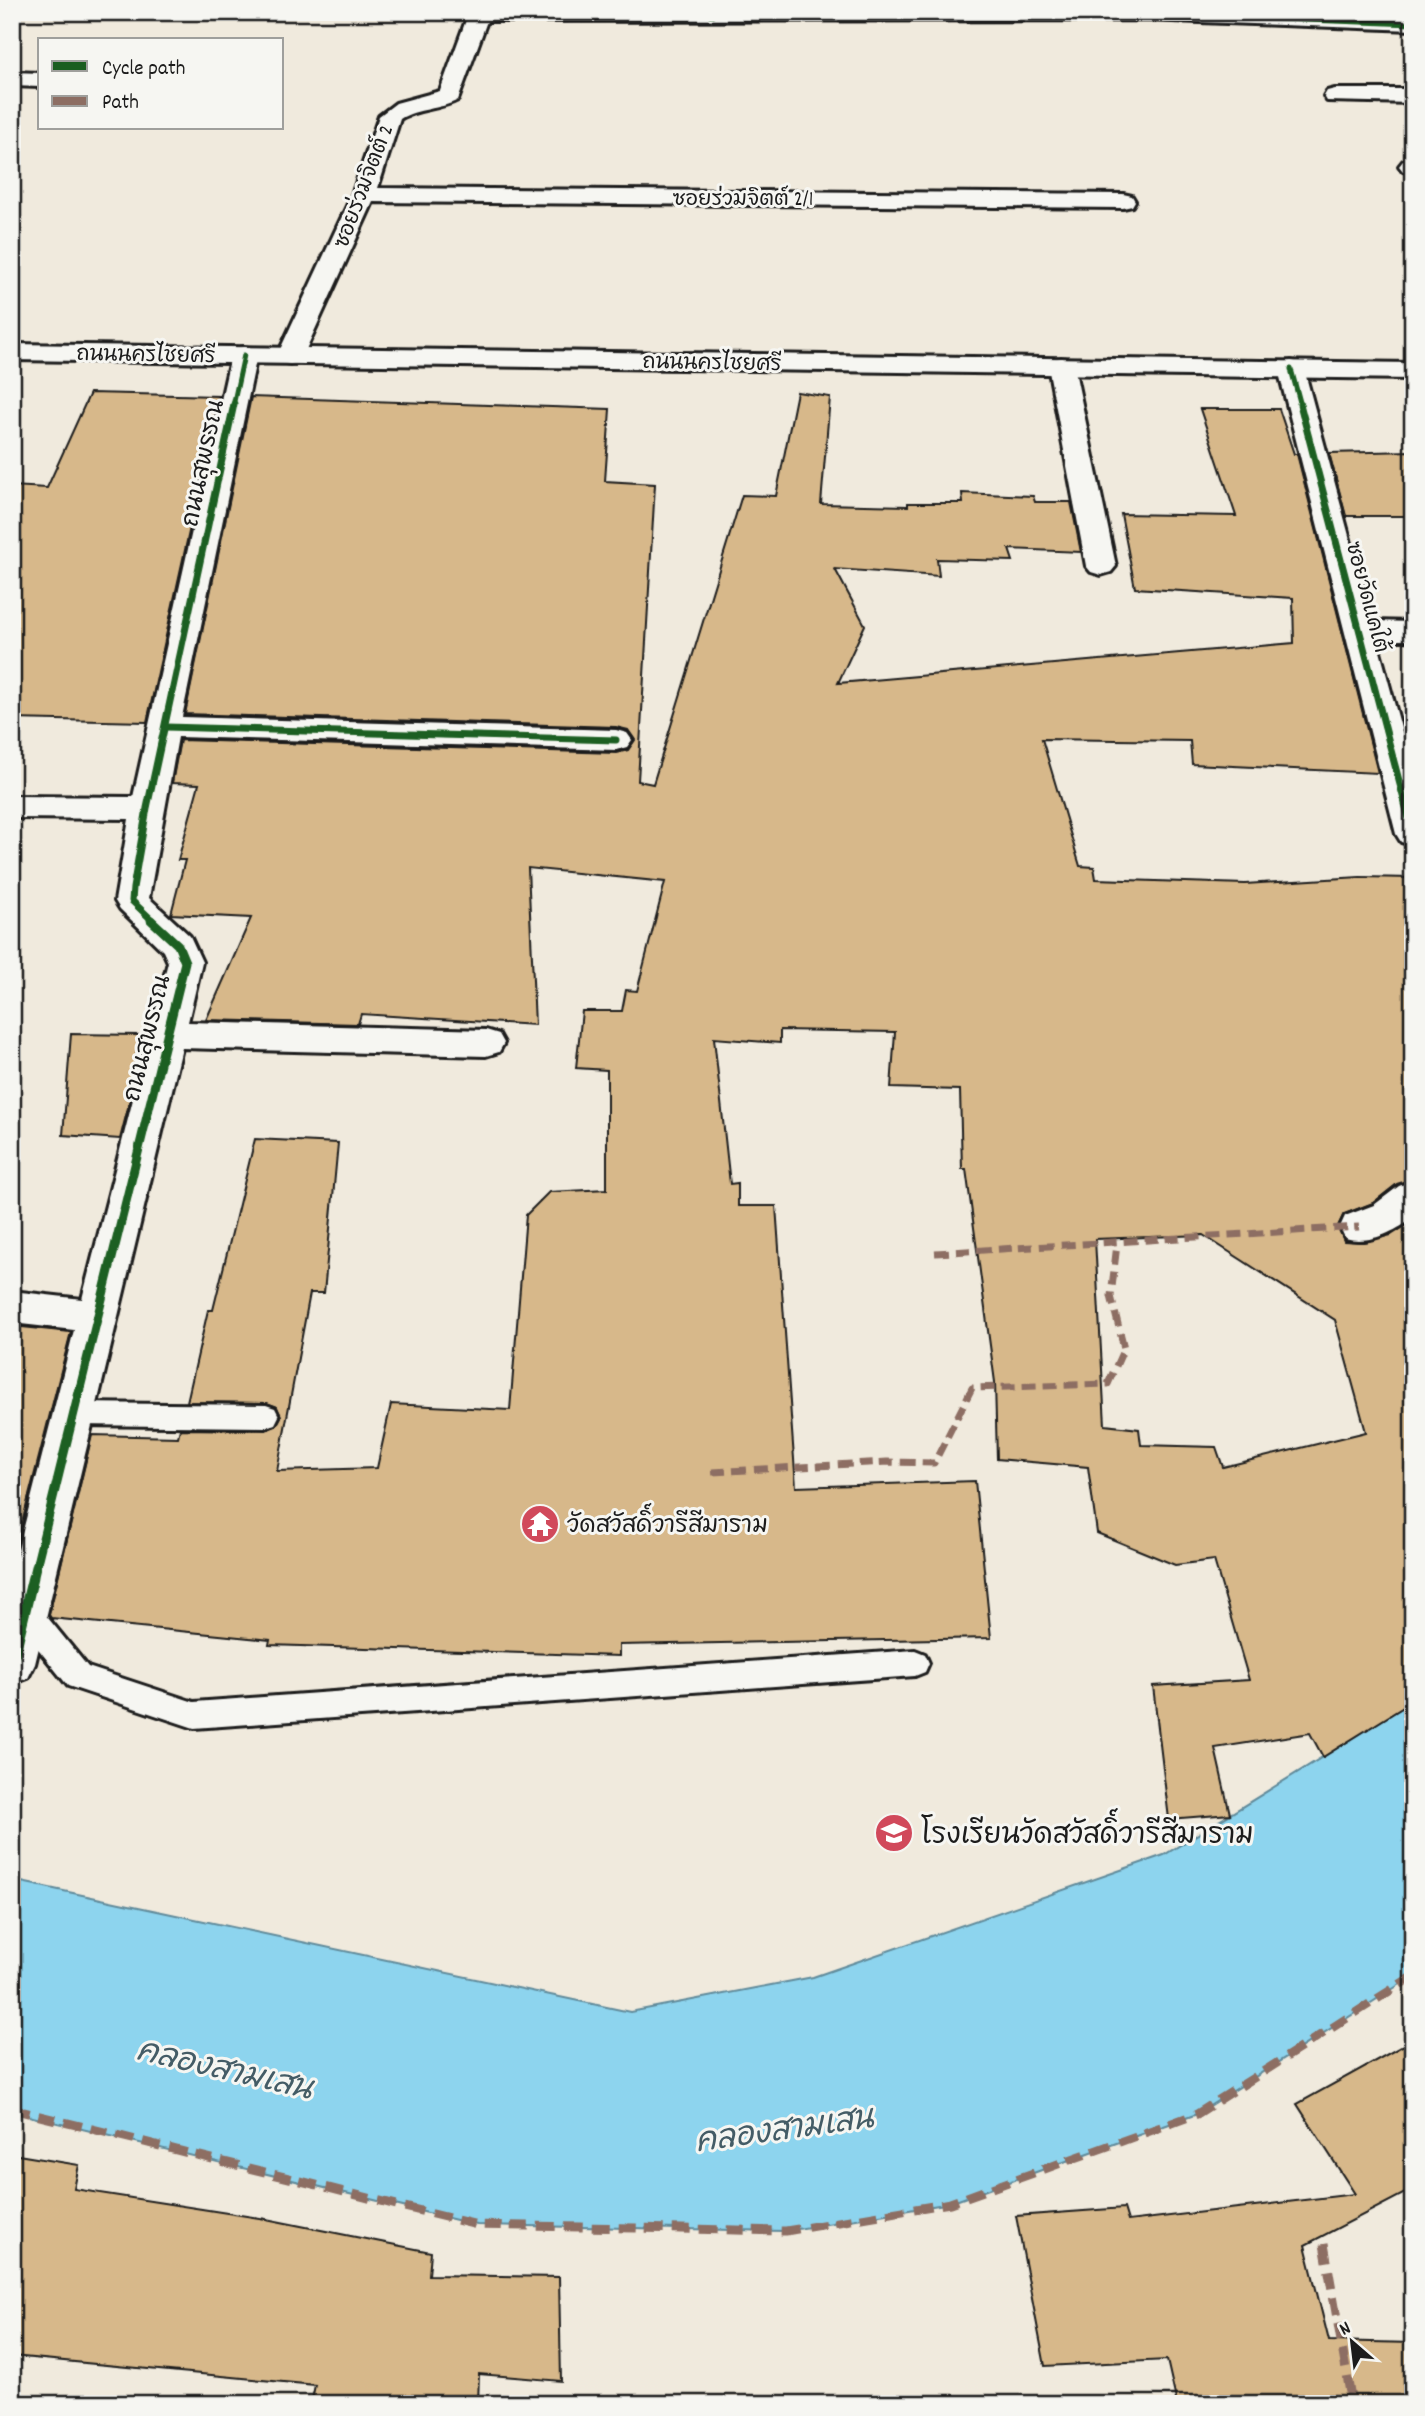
<svg xmlns="http://www.w3.org/2000/svg" width="1425" height="2416" font-family="Dekko,'Playpen Sans Thai',sans-serif">
  <style>
    .water { fill: #8dd4ee; stroke: #608a9a; stroke-width: 2 }
    .building { fill: #d7b88a; stroke: #1c1c1c; stroke-width: 2; fill-rule: evenodd }
    .lines { fill: none; stroke-linecap: round; stroke-linejoin: round }
    .lane-casing { stroke: #1c1c1c; stroke-width: 6 }
    .street-casing { stroke: #1c1c1c; stroke-width: 6 }
    .secondary-casing { stroke: #1c1c1c; stroke-width: 6 }
    .lane { fill: #f6f6f2; fill-rule: evenodd }
    .street { fill: #f6f6f2; fill-rule: evenodd }
    .secondary { fill: #f6f6f2; fill-rule: evenodd }
    .quiet-far1 { stroke: #8d6e63; stroke-width: 7; stroke-dasharray: 14 7; stroke-linecap: butt }
    .quiet { stroke: #8d6e63; stroke-width: 9; stroke-dasharray: 18 9; stroke-linecap: butt }
    .cycleway-far3-casing { stroke: #f6f6f2; stroke-width: 8 }
    .cycleway-far2-casing { stroke: #f6f6f2; stroke-width: 10 }
    .cycleway-far1-casing { stroke: #f6f6f2; stroke-width: 13 }
    .cycleway-casing { stroke: #f6f6f2; stroke-width: 16 }
    .cycleway-far3 { stroke: #1b5e20; stroke-width: 5 }
    .cycleway-far2 { stroke: #1b5e20; stroke-width: 7 }
    .cycleway-far1 { stroke: #1b5e20; stroke-width: 9 }
    .cycleway { stroke: #1b5e20; stroke-width: 11 }
    .labels { text-anchor: middle; stroke-width: 6; stroke-linejoin: round; paint-order: stroke }
    .far-street-label { font-size: 21px; fill: #1c1c1c; stroke: #f6f6f2 }
    .street-label { font-size: 24px; fill: #1c1c1c; stroke: #f6f6f2 }
    .poi-label { font-size: 24px; fill: #1c1c1c; stroke: #f6f6f2; text-anchor: start }
    .near-poi-label { font-size: 28px; fill: #1c1c1c; stroke: #f6f6f2; text-anchor: start }
    .near-water-label { font-size: 32px; font-style: italic; fill: #445c66; stroke: #f6f6f2 }
  </style>
  <rect width="100%" height="100%" fill="#f0eadd"/>
  <filter id="ink" filterUnits="userSpaceOnUse"><feTurbulence type="fractalNoise" baseFrequency=".0143" numOctaves="2"/><feDisplacementMap in="SourceGraphic" scale="14" xChannelSelector="R" yChannelSelector="G"/><feConvolveMatrix kernelMatrix="1 2 1 2 8 2 1 2 1" color-interpolation-filters="sRGB"/></filter>
  <g filter="url(#ink)">
    <polygon class="water" points="1413,1701 1413,1976 1197,2114 950,2203 786,2231 477,2225 12,2112 12,1880 630,2012 813,1977 1164,1855"/>
    <g class="building">
      <path d="M797,392L830,397L821,504L908,506V503H963L962,493L1033,496L1035,502H1071L1081,552L1009,549L1013,561L937,559L939,576L835,569L865,625L838,683L1294,643L1293,598L1135,588L1121,514L1236,516L1200,409H1279L1294,454H1297L1378,773L1192,764L1190,741L1042,739L1080,866L1094,867L1096,879L1245,884L1360,877L1413,878V1179L1397,1184L1373,1203L1344,1214L1338,1226L1344,1241L1363,1242L1391,1235L1413,1221V1701L1323,1757L1310,1733L1215,1748L1230,1814L1169,1819L1153,1686L1249,1680L1214,1560L1175,1565L1097,1533L1088,1467L997,1459L995,1382L966,1169H962L960,1090L891,1088L895,1032L780,1030V1043L714,1038L730,1184L738,1183V1206H776L796,1487L975,1481L991,1638L619,1645V1656L269,1645L270,1640L51,1618L49,1615L92,1435L178,1437L180,1429L266,1430L276,1426L281,1417L277,1407L267,1403L187,1402L208,1310H213L255,1139L338,1143L324,1293H310L277,1471L377,1468L391,1404L510,1410L526,1215L549,1192L607,1189V1070L576,1068L582,1011H622L626,990L637,991L665,882L528,868L535,1025L361,1014L358,1024L206,1020L251,918L171,914L185,860H178L199,784L172,783L180,740L616,753L628,750L635,740L628,730L616,727L185,714L251,397L610,409L605,481L655,484L638,781L653,784L742,495L776,496ZM1203,1235L1335,1320L1366,1432L1223,1467L1216,1447L1141,1445L1139,1429L1105,1425L1095,1239Z"/>
      <polygon points="90,393 219,396 147,722 12,719 12,486 47,488"/>
      <polygon points="1413,451 1413,516 1346,516 1329,453"/>
      <polygon points="71,1034 139,1035 131,1096 120,1139 63,1135"/>
      <polygon points="12,1326 71,1332 12,1562"/>
      <polygon points="1413,2040 1413,2189 1305,2245 1329,2341 1413,2343 1413,2399 1314,2404 1177,2404 1167,2360 1045,2366 1016,2216 1124,2208 1128,2221 1355,2194 1297,2104"/>
      <polygon points="12,2154 79,2165 74,2189 266,2219 431,2252 429,2275 559,2277 561,2381 479,2374 478,2404 311,2404 315,2385 12,2356"/>
    </g>
    <g class="lines">
      <defs>
        <g id="lane">
          <polygon points="74,1403 266,1405 275,1408 279,1416 275,1424 266,1427 74,1425 65,1422 61,1414 65,1406"/>
          <polygon points="25,1598 35,1602 88,1667 194,1702 915,1650 925,1654 929,1663 925,1672 915,1676 194,1728 68,1686 15,1620 12,1608 15,1602"/>
        </g>
        <g id="street">
          <path d="M469,12H1270L1413,18V30L1145,20L487,21L458,100C440,110 417,108 400,119L378,188L1123,194L1132,196L1135,201L1132,206L1123,208L373,202L303,356L299,362L290,364L281,362L277,356L352,195L379,116L396,103L440,91Z"/>
          <polygon points="12,72 40,73 40,87 12,86"/>
          <polygon points="1335,89 1413,89 1413,103 1327,101 1324,96 1327,91"/>
          <polygon points="1413,159 1413,173 1403,171 1399,166 1403,161"/>
          <polygon points="244,347 253,349 257,355 182,717 616,730 627,733 632,740 627,747 616,750 178,737 149,898 190,936 202,962 188,1022 486,1030 499,1034 504,1043 499,1052 486,1056 182,1048 35,1664 28,1678 12,1684 12,1574 74,1330 12,1323 12,1291 82,1299 168,962 163,951 120,909 115,901 129,819 12,818 12,796 133,797 231,355 235,349"/>
          <polygon points="1061,358 1070,360 1074,366 1116,566 1111,572 1101,575 1091,572 1086,566 1048,366 1052,360"/>
          <polygon points="1291,361 1300,363 1304,369 1372,621 1413,622 1413,640 1377,640 1413,772 1413,845 1401,842 1396,834 1278,369 1282,363"/>
          <path d="M1413,1181V1218C1395,1232 1368,1245 1345,1238L1340,1227L1345,1216L1374,1205L1399,1186Z"/>
        </g>
        <polygon id="secondary" points="12,344 1413,363 1413,379 12,360"/>
      </defs>
      <use href="#lane" class="lane-casing"/>
      <use href="#street" class="street-casing"/>
      <use href="#secondary" class="secondary-casing"/>
      <use href="#lane" class="lane"/>
      <use href="#street" class="street"/>
      <use href="#secondary" class="secondary"/>
      <g class="quiet-far1">
        <polyline points="935,1253 1359,1227"/>
        <polyline points="712,1472 887,1462 934,1463 972,1388 1108,1384 1124,1348 1111,1296 1117,1244"/>
      </g>
      <g class="quiet">
        <polyline points="12,2109 477,2225 786,2231 950,2203 1197,2114 1413,1976"/>
        <polyline points="1324,2244 1352,2404"/>
      </g>
      <defs>
        <g id="cycleway-far3">
          <polyline points="479,15 1145,14 1413,24"/>
          <polyline points="1291,369 1301,406"/>
          <polyline points="233,406 244,355"/>
        </g>
        <g id="cycleway-far2">
          <polyline points="1300,404 1413,834"/>
          <polyline points="166,727 616,740"/>
          <polyline points="153,921 132,901 133,888 147,808 234,404"/>
        </g>
        <polyline id="cycleway-far1" points="33,1579 185,962 178,945 151,920"/>
        <polyline id="cycleway" points="12,1664 33,1577"/>
      </defs>
      <use href="#cycleway-far3" class="cycleway-far3-casing"/>
      <use href="#cycleway-far2" class="cycleway-far2-casing"/>
      <use href="#cycleway-far1" class="cycleway-far1-casing"/>
      <use href="#cycleway" class="cycleway-casing"/>
      <use href="#cycleway-far3" class="cycleway-far3"/>
      <use href="#cycleway-far2" class="cycleway-far2"/>
      <use href="#cycleway-far1" class="cycleway-far1"/>
      <use href="#cycleway" class="cycleway"/>
    </g>
  </g>
  <defs>
    <symbol id="temple-disc" viewBox="-11 -11 22 22"><circle r="9.5" fill="#d1495b" stroke="#f6f6f2"/><path d="M0-6L5-2H3V0L6.5 2.5H4V6H1.5V3h-3V6H-4V2.5H-6.5L-3 0V-2H-5Z" fill="#fff"/></symbol>
    <symbol id="school-disc" viewBox="-11 -11 22 22"><circle r="9.5" fill="#d1495b" stroke="#f6f6f2"/><path d="M0-5L7-2L0 1L-7-2ZM-4 1L0 2.5L4 1V4Q0 6-4 4Z" fill="#fff"/></symbol>
  </defs>
  <g fill-rule="evenodd">
    <use href="#temple-disc" x="518" y="1502" width="44" height="44"/>
    <use href="#school-disc" x="872" y="1811" width="44" height="44"/>
  </g>
  <g class="labels">
    <g class="far-street-label">
      <text transform="translate(363 186) rotate(-69)" y="7">ซอยร่วมจิตต์ 2</text>
      <text x="743" y="205">ซอยร่วมจิตต์ 2/1</text>
      <text transform="translate(146 354) rotate(1)" y="7">ถนนนครไชยศรี</text>
      <text transform="translate(712 362) rotate(1)" y="7">ถนนนครไชยศรี</text>
      <text transform="translate(1368 597) rotate(75)" y="7">ซอยวัดแคใต้</text>
    </g>
    <g class="street-label">
      <text transform="translate(202 463) rotate(-78)" y="8">ถนนสุพรรณ</text>
      <text transform="translate(146 1038) rotate(-76)" y="8">ถนนสุพรรณ</text>
    </g>
    <g class="poi-label">
      <text x="567" y="1532">วัดสวัสดิ์วารีสีมาราม</text>
    </g>
    <g class="near-poi-label">
      <text x="921" y="1843">โรงเรียนวัดสวัสดิ์วารีสีมาราม</text>
    </g>
    <g class="near-water-label">
      <text transform="translate(225 2068) rotate(13)" y="11">คลองสามเสน</text>
      <text transform="translate(784 2128) rotate(-8)" y="11">คลองสามเสน</text>
    </g>
  </g>
  <rect width="1425" height="2416" fill="none" stroke="#f6f6f2" stroke-width="42"/>
  <rect x="21" y="21" width="1383" height="2374" fill="none" stroke="#1c1c1c" stroke-width="2.5" filter="url(#ink)"/>
  <rect x="38" y="38" width="245" height="91" fill="#f6f6f2" stroke="#9f9f9c" stroke-width="2"/>
  <rect x="52" y="61" width="35" height="10" fill="#1b5e20" stroke="#9f9f9c" stroke-width="2"/>
  <text x="102" y="74" font-size="21" fill="#1c1c1c">Cycle path</text>
  <rect x="52" y="96" width="35" height="10" fill="#8d6e63" stroke="#9f9f9c" stroke-width="2"/>
  <text x="102" y="108" font-size="21" fill="#1c1c1c">Path</text>
  <g transform="translate(1352 2342) rotate(332)" stroke="#f6f6f2" stroke-width="5" paint-order="stroke">
  <path d="M0-5L12 26L0 18L-12 26Z" fill="#1c1c1c"/>
  <text y="-10" font-size="19" font-weight="bold" text-anchor="middle" fill="#1c1c1c">N</text>
  </g>
</svg>
